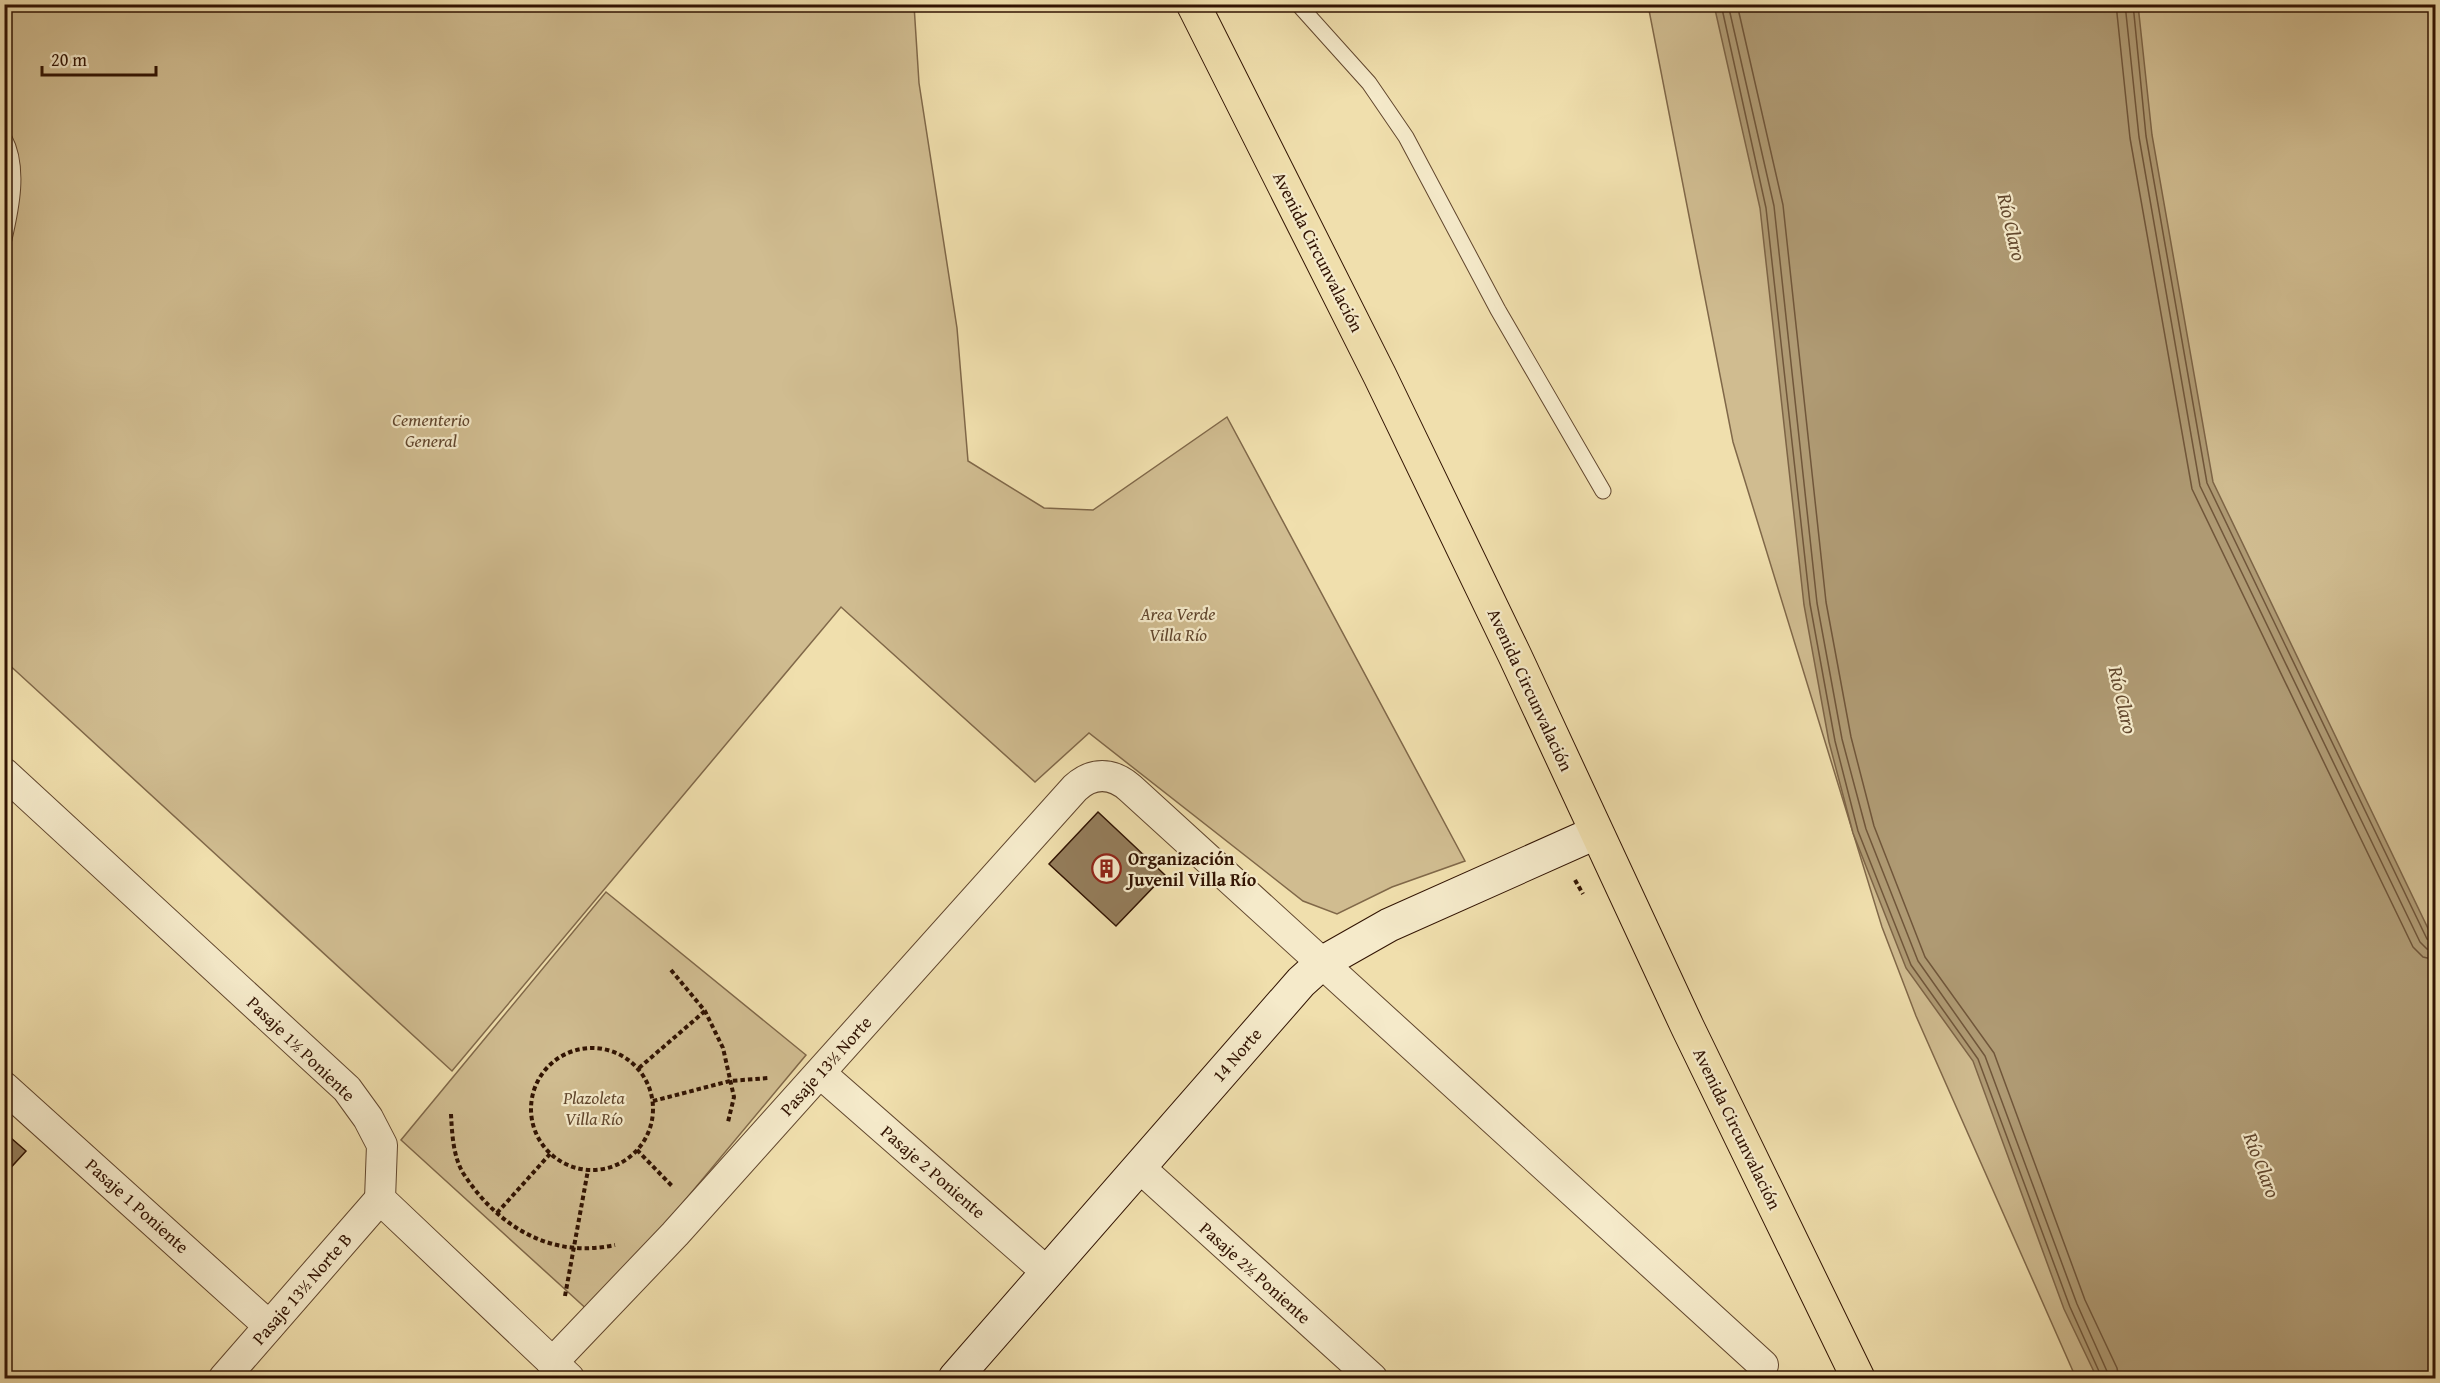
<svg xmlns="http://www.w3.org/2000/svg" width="2440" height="1383" font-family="'Gentium Book Plus',serif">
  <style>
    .green { fill: #d0bc90; stroke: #806849; stroke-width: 1.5 }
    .water { fill: #af9a73; stroke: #7d6446; stroke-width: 1.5 }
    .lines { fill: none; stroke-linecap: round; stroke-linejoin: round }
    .shore { stroke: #70563a; stroke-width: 1.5 }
    .building { fill: #947d5b; stroke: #311302; stroke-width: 1.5 }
    .lane-casing { stroke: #61462d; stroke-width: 17 }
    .street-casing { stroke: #61462d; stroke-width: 32 }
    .secondary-casing { stroke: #311302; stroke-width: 35 }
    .primary-casing { stroke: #311302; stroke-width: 35 }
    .path { stroke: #311302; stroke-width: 4; stroke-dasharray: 4.5 3; stroke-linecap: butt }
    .lane { stroke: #f5eaca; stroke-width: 15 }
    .street { stroke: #f5eaca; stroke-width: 30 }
    .secondary { stroke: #f5eaca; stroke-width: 33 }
    .primary { stroke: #f0dfad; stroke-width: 33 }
    .labels { text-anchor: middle; stroke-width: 4.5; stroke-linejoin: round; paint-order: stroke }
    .street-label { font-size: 18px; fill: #311302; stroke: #f5eaca }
    .park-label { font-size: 18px; font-style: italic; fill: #61462d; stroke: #f5eaca }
    .poi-label { font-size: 18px; font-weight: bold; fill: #311302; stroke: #f5eaca; text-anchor: start }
    .water-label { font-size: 20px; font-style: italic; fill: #63492f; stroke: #f5eaca }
  </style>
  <rect width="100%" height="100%" fill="#f0dfad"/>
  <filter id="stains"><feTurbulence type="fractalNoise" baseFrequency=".00333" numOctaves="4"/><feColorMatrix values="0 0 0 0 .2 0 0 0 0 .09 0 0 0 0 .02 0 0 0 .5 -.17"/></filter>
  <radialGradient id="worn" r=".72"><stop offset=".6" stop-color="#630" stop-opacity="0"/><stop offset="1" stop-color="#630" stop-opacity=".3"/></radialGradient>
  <g class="green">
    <polygon points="5,5 914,5 919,83 957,328 968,461 1044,508 1093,510 1227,417 1465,861 1392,887 1337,914 1303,901 1089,733 1035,782 841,607 452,1071 5,661"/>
    <polygon points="1648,5 2435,5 2435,1378 2076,1378 1916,1016 1882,927 1733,442"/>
    <polygon points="606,892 806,1055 591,1313 401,1140"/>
  </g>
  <polygon class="water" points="1714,5 2138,5 2152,135 2213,482 2435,943 2435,1378 2097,1378 2064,1309 1973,1061 1906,968 1853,833 1829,742 1804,605 1760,208"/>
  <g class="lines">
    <g class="shore">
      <polyline points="1721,4 1766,208 1810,604 1835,741 1858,831 1911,965 1978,1059 2070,1307 2102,1378"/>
      <polyline points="1728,4 1774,206 1817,603 1842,739 1866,829 1918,961 1985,1056 2077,1304 2110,1378"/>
      <polyline points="1737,4 1783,205 1826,602 1851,737 1874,826 1925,957 1994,1053 2085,1300 2117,1368 2119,1378"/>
      <polyline points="2116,4 2130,138 2192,489 2413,947 2423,957 2436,960"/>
      <polyline points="2125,4 2139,137 2200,486 2420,942 2427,949 2436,951"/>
      <polyline points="2133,4 2146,136 2207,483 2427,939 2436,943"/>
    </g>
  </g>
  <g class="building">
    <polygon points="1098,812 1165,875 1116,926 1049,864"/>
    <polygon points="4,1132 26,1151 4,1175"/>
  </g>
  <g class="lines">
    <defs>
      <g id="lane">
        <polyline points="1298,4 1369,83 1406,137 1498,310 1603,491"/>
        <path d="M4,138C20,167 11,209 4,239"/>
      </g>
      <g id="street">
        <polyline points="4,773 347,1089 368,1118 382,1145 380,1199 569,1378"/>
        <polyline points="820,1073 1047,1272"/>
        <polyline points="4,1087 269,1326"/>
        <polyline points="1139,1167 1372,1378"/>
        <path d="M552,1363L675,1234L1075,788C1092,772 1112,772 1130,788L1763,1365"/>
        <polyline points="224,1378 380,1199"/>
      </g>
      <polyline id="secondary" points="955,1378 1301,982 1322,963 1389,925 1595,833"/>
      <polyline id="primary" points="1193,4 1380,376 1516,658 1687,1026 1858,1378"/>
    </defs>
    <use href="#lane" class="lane-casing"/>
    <use href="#street" class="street-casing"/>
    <use href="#secondary" class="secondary-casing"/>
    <use href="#primary" class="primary-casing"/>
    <g class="path">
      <polyline points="1575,880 1583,894"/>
      <polyline points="671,970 705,1011 723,1048 734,1097 728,1122"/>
      <circle cx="592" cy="1109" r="61"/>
      <polyline points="639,1068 705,1011"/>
      <polyline points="653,1101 730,1081 768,1078"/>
      <path d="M451,1114C452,1133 453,1156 463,1173C498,1227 551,1259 615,1245"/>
      <polyline points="637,1150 672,1186"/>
      <polyline points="497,1213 550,1154"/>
      <polyline points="565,1296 588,1170"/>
    </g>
    <use href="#lane" class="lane"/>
    <use href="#street" class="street"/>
    <use href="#secondary" class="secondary"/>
    <use href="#primary" class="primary"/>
  </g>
  <defs>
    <symbol id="building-ring" viewBox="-11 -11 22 22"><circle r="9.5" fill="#f5eaca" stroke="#8f2418" stroke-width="1.5"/><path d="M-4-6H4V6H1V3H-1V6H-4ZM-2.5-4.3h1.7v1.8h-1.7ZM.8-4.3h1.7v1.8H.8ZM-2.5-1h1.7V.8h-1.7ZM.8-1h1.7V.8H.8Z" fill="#8f2418"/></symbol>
  </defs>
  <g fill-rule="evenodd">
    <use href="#building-ring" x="1090" y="852" width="33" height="33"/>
  </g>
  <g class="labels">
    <g class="street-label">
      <text transform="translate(1318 252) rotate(63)" y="6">Avenida Circunvalación</text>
      <text transform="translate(1530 690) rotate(65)" y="6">Avenida Circunvalación</text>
      <text transform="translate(301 1049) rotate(44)" y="6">Pasaje 1½ Poniente</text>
      <text transform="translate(1237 1055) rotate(-49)" y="6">14 Norte</text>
      <text transform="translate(826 1066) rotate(-48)" y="6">Pasaje 13½ Norte</text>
      <text transform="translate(1737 1129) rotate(64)" y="6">Avenida Circunvalación</text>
      <text transform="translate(933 1172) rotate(41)" y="6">Pasaje 2 Poniente</text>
      <text transform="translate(137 1206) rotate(42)" y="6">Pasaje 1 Poniente</text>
      <text transform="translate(1255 1273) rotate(42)" y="6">Pasaje 2½ Poniente</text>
      <text transform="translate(302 1289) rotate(-49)" y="6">Pasaje 13½ Norte B</text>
    </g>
    <g class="park-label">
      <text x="431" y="426">Cementerio<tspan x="431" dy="21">General</tspan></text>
      <text x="1178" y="620">Area Verde<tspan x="1178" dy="21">Villa Río</tspan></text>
      <text x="594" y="1104">Plazoleta<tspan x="594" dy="21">Villa Río</tspan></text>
    </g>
    <g class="poi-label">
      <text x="1128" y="865">Organización<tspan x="1128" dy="21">Juvenil Villa Río</tspan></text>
    </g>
    <g class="water-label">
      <text transform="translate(2012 227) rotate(77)" y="7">Río Claro</text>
      <text transform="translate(2123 700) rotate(77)" y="7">Río Claro</text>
      <text transform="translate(2262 1165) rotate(69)" y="7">Río Claro</text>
    </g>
  </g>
  <rect width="2440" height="1383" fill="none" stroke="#f0dfad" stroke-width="24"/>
  <rect x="6" y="6" width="2428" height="1371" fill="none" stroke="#311302" stroke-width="3"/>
  <rect x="12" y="12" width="2416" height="1359" fill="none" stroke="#311302" stroke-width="1.5"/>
  <path d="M42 66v9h114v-9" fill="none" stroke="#311302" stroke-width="3"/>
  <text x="51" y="66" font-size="18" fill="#311302" stroke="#f5eaca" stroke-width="4.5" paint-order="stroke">20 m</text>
  <rect width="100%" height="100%" filter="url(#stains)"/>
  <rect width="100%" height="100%" fill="url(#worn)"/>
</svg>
